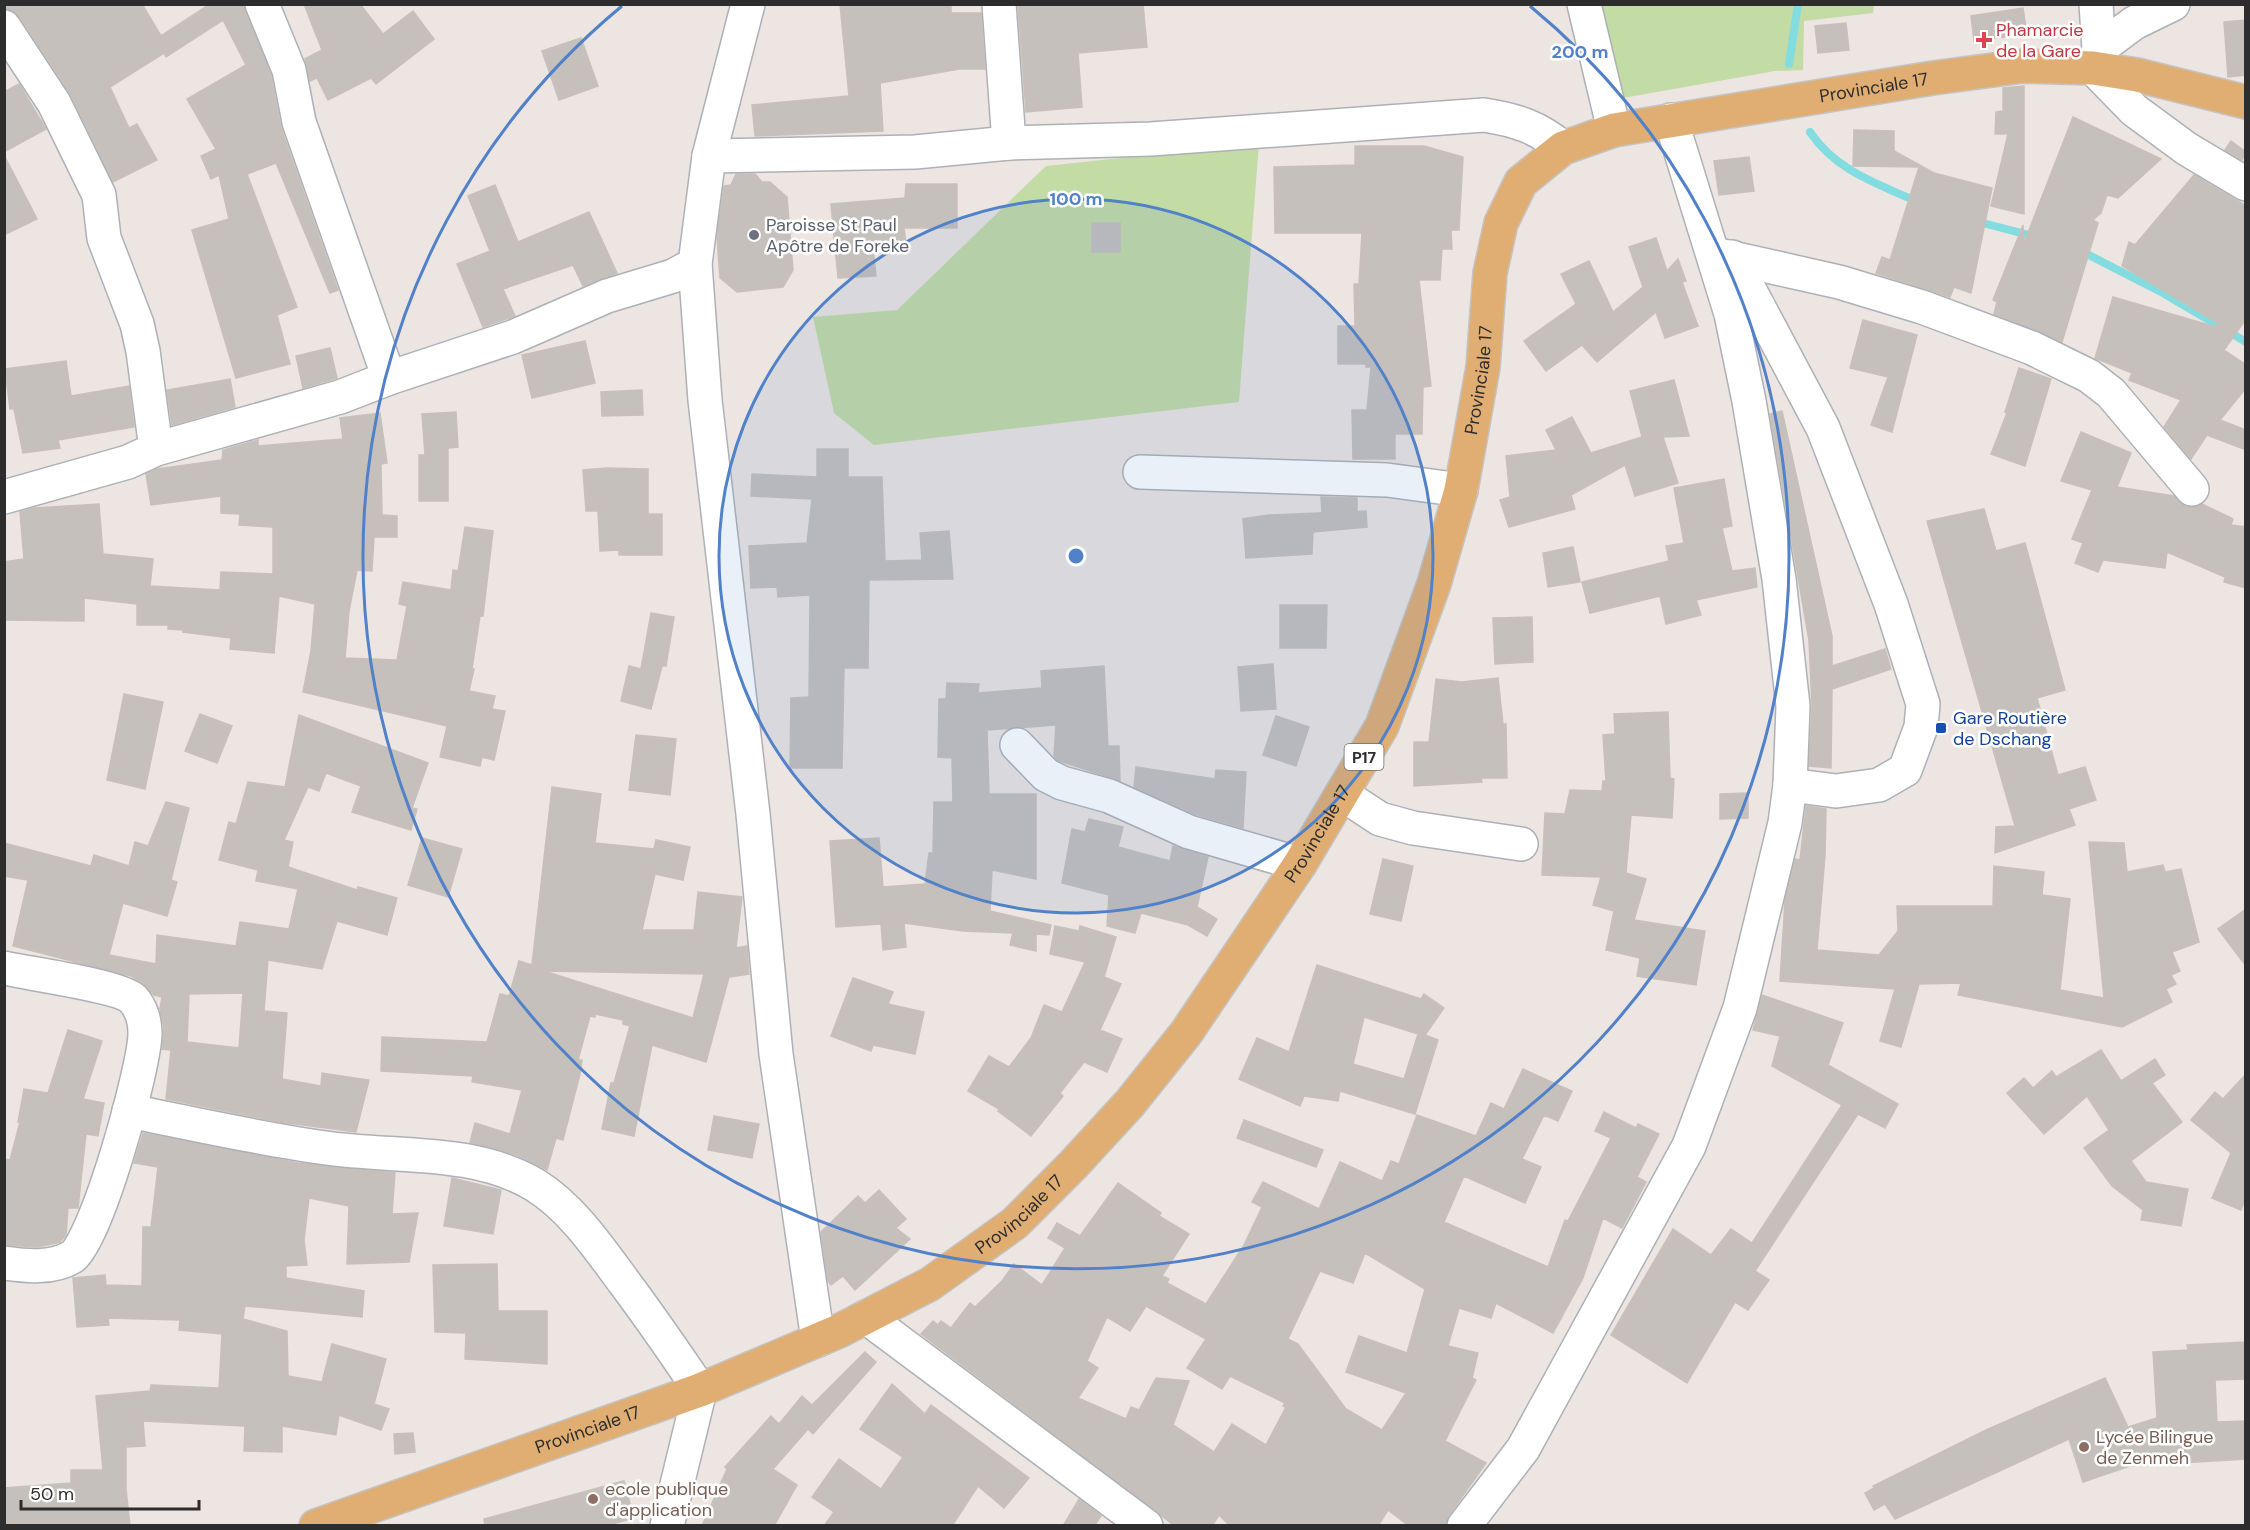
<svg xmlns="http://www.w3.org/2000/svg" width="2250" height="1530" font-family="'DM Sans',sans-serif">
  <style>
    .green { fill: #c3dba5 }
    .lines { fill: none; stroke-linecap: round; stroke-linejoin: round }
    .stream { stroke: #82dce0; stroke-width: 8 }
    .building { fill: #c5c0bc; stroke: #c8c0ba; stroke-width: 1.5; fill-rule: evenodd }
    .minor-casing { stroke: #adb1b7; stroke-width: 36 }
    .major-casing { stroke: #c4c4c4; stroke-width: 36 }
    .minor { stroke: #fff; stroke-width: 33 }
    .major { stroke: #e0ae72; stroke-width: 33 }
    .ring { fill: none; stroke: #5081c9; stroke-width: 3 }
    .health-dot { fill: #e0444e; stroke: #fff; stroke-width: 2 }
    .worship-dot { fill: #6b7280; stroke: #fff; stroke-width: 2 }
    .transit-dot { fill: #1a4fb4; stroke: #fff; stroke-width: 2 }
    .education-dot { fill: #8d6e63; stroke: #fff; stroke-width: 2 }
    .labels { text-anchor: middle; stroke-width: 5; stroke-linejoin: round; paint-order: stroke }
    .shield { fill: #fff; stroke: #6c6c6c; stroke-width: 1.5 }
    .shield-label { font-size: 16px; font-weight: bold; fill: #2d2d2d }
    .health-label { font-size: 18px; fill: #be3a42; stroke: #fff; text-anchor: start }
    .street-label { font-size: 18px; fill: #2d2d2d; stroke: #fff }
    .worship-label { font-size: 18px; fill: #5b616d; stroke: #fff; text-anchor: start }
    .transit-label { font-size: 18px; fill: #164399; stroke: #fff; text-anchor: start }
    .education-label { font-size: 18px; fill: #785e54; stroke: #fff; text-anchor: start }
    .centre { fill: #5081c9; stroke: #fff; stroke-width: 3 }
    .ring-label { font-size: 18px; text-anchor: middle; font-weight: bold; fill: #5081c9; stroke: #fff; stroke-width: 5; stroke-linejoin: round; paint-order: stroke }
  </style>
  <rect width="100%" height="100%" fill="#ece5e1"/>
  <g class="green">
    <polygon points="1595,5 1874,5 1873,13 1804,21 1803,70 1775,71 1623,98"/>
    <polygon points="1259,143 1239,402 874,445 834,413 813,317 897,310 1046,166"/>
  </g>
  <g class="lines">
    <g class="stream">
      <polyline points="1789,64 1798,4"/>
      <path d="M1810,132C1836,171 1878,184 1918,202"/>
      <polyline points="1975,221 2036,237"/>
      <polyline points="2079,250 2163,293 2246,342"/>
    </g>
  </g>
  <g class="building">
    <polygon points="4,4 142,4 161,36 210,4 244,4 271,75 281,128 338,290 330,293 276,163 247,174 297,307 277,315 290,364 236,378 192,230 229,219 219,175 211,179 201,156 216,149 187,99 246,65 223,20 166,57 164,53 110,87 129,128 137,124 157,160 113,182 70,93 20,17 13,11 4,9"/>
    <polygon points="304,4 360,4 383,34 413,11 434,39 376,84 371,78 328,100 317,78 310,81 305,59 322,50"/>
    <polygon points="840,4 951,4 951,13 981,13 985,69 959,69 880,83 883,131 755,136 752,105 849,96"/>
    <polygon points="1143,4 1147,47 1078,53 1082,107 1026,112 1018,6"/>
    <polygon points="2023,8 2027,34 1974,41 1971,16"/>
    <polygon points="2246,20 2246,75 2228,77 2224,22"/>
    <polygon points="1846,23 1849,50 1818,53 1815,26"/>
    <polygon points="581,38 598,86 559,100 542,51"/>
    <polygon points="19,84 46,129 4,152 4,92"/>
    <polygon points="2024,86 2024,214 1991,206 2008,134 1995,134 1996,112 2003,111 2003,88"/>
    <polygon points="2073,117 2161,159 2118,198 2107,195 2101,213 2093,220 2098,223 2062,342 1994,314 1997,302 1993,300 2023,225 2024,243"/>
    <polygon points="1854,130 1894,131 1894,151 1934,173 1992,188 1971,293 1954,287 1950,297 1876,273 1882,257 1890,260 1919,167 1853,166"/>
    <polygon points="2231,141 2246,152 2242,160 2225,150"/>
    <polygon points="1355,146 1424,146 1463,157 1459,230 1451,230 1452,249 1442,249 1440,280 1419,280 1431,386 1423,387 1422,434 1395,434 1395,459 1353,459 1352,410 1367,410 1371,367 1366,367 1366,364 1338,364 1338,326 1355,326 1354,284 1359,284 1362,233 1275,233 1274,167 1355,165"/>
    <polygon points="4,155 37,219 4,235"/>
    <polygon points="1749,157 1754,191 1719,195 1714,161"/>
    <polygon points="736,174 755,174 762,182 770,182 787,197 793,270 783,287 737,292 720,278 717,237 724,186 731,185"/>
    <polygon points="2194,175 2246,206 2246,319 2224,350 2246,365 2246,388 2220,420 2246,430 2246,450 2207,435 2191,459 2164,427 2181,400 2129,380 2132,373 2095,358 2113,297 2216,327 2218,323 2122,266 2129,242 2135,245"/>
    <polygon points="906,184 957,184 957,228 904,228 906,244 873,247 876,276 838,278 831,204 905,198"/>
    <polygon points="495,185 518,242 589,212 617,273 583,286 573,265 503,289 515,316 483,327 457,264 490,251 468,196"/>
    <rect x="1092" y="223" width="28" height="29"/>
    <polygon points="1656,238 1667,271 1678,259 1686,281 1682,282 1698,326 1665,338 1656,312 1597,362 1582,345 1546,371 1524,341 1576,304 1561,274 1589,261 1613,312 1643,287 1629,247"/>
    <polygon points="1863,320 1917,335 1892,432 1871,425 1888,377 1850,368"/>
    <polygon points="585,341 595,383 532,398 522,355"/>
    <polygon points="330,348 337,378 303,388 296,356"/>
    <polygon points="66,361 71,396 129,386 134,427 58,440 60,448 23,453 14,409 10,409 5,369"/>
    <polygon points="2019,368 2051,379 2025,466 1991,454 2007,413 2005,412"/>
    <polygon points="230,379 235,407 172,425 167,390"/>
    <polygon points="1674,380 1689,436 1663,437 1678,483 1635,496 1625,465 1571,495 1575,509 1509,527 1500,500 1510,497 1506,456 1556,450 1546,430 1572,417 1591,453 1642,437 1630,391"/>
    <polygon points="642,390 643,415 602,416 601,392"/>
    <polygon points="1782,411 1832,636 1832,666 1885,649 1891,669 1832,689 1831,768 1809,766 1812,707 1809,641 1770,414"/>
    <polygon points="456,412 458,447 448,448 448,501 419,501 419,455 425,455 422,414"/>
    <polygon points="380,413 387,463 381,464 382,515 397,516 397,537 374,537 372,571 357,570 349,611 345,658 397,660 407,606 399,604 403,582 451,590 453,570 458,571 465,527 493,531 483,616 480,616 472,669 474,669 469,691 495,696 492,709 505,711 494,760 482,757 480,766 440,757 447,726 303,692 311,651 315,604 279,596 274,653 230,649 231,638 183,632 183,630 168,629 168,625 137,625 137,604 84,598 84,621 4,620 4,562 24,559 20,512 34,508 99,504 103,554 153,559 150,586 220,590 221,572 273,574 273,527 239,525 240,514 221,513 221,496 151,505 146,474 157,469 222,460 223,450 258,440 258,446 343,439 340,418"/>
    <polygon points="2081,432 2131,453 2117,487 2174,496 2186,507 2202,504 2233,519 2231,525 2246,527 2246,588 2224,582 2225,577 2167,552 2165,568 2103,560 2098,572 2075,563 2083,543 2072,539 2092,490 2061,481"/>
    <polygon points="817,449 848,449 848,477 882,477 885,561 922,560 920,533 949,531 953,579 869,580 868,668 844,668 842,768 790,768 791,698 809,697 810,595 778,597 777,587 751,588 749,546 807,543 812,499 751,496 752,474 817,477"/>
    <polygon points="607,468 648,469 648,514 662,514 662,555 619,555 619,550 600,551 598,511 586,511 583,470"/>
    <polygon points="1724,479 1732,526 1722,528 1732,571 1755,568 1757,587 1696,600 1701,615 1666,624 1660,596 1590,613 1582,582 1669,561 1666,546 1684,543 1674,488"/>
    <polygon points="1321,497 1357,498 1357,511 1322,512"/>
    <polygon points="1984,509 1996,551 2025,543 2065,690 2037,698 2058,775 2085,767 2096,800 2069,809 2075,825 1995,853 1996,827 2015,826 1927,521"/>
    <polygon points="1366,511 1367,527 1313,532 1312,554 1246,558 1243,519 1269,515"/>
    <polygon points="1573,547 1580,582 1548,587 1543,553"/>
    <polygon points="1280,605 1327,605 1326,648 1280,648"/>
    <polygon points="651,613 674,617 666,666 662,666 651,709 621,701 629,666 641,669"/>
    <polygon points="1532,617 1533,662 1495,664 1493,618"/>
    <polygon points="1273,664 1276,709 1241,711 1238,667"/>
    <polygon points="1104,666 1108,746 1119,746 1120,781 1057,760 1054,756 1056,725 987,730 989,794 1036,794 1036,879 992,870 990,911 1051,925 1049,935 1036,934 1036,951 1010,945 1013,933 963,931 904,923 906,947 883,950 881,924 836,927 830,841 879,838 883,887 925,884 929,853 933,853 934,802 953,802 952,758 938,757 939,699 946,699 947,683 979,684 978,693 1042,688 1041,671"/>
    <polygon points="1498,678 1503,724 1506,724 1507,778 1481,778 1482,782 1414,786 1414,742 1429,742 1436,679 1462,682"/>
    <polygon points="124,694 163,702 145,789 107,780"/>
    <polygon points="1668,712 1670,778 1674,779 1672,818 1631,815 1626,873 1646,879 1634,920 1705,931 1696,985 1637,976 1640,958 1606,950 1614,911 1593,905 1601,877 1542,875 1545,813 1565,814 1570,790 1602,791 1603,781 1606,781 1603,735 1615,734 1614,714"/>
    <polygon points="200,714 232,726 217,763 185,751"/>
    <path d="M299,715L428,763L412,808L417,809L411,830L352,812L361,786L326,773L319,791L308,787L284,840L293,842L288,867L357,890L358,887L397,898L387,935L337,921L322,969L268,960L264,1011L287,1013L282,1079L321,1086L322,1073L369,1080L356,1132L280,1122L166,1099L171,1050L162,1049L164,1028L160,1009L162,997L154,995L143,983L131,976L13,946L28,880L4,876V843L91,866L94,855L129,866L135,842L148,846L166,802L189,808L171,880L177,882L167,916L123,903L109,955L156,964L157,935L236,946L240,922L289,929L298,889L256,881L258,870L219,860L229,822L236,824L248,782L285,787ZM243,993L239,1048L187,1042L189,994Z"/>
    <polygon points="1276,716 1309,727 1296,766 1263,755"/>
    <polygon points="636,735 676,739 670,795 629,790"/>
    <polygon points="1136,767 1215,779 1216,770 1246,772 1243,828 1195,814 1134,787"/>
    <path d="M552,787L601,794L595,843L654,849L656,840L690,847L683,880L655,874L642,930H694L698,892L742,897L736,948L747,946L749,974L729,977L706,1062L652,1045L634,1136L602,1129L611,1083H614L630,1026L623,1024V1020L595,1014V1017L590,1016L578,1060H582L580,1074L563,1140L556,1138L547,1170L517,1155L470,1143L475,1123L510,1134L522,1090L472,1082L473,1076L381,1071L382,1037L487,1042L500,994L509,996L519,961L532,965ZM544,971L704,974L693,1018Z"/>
    <polygon points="1748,793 1748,818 1720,819 1720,794"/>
    <polygon points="1806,806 1826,809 1825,856 1817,950 1879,955 1898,931 1897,906 1993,906 1994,866 2044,872 2042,895 2070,899 2060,990 2104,998 2089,842 2124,843 2127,872 2163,865 2165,872 2181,869 2199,942 2172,952 2180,971 2171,975 2176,984 2166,989 2172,1002 2122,1027 1958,995 1961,983 1919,984 1901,1047 1880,1041 1895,989 1780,981 1785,900 1795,859 1800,860"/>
    <polygon points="1089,819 1123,827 1118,847 1170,861 1173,846 1208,857 1197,907 1217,919 1207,936 1188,925 1141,913 1135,933 1107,926 1109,895 1062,883 1072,829 1085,832"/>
    <polygon points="422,838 462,849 448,897 408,885"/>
    <polygon points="1383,859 1413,866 1401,921 1370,914"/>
    <polygon points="2246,909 2246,966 2218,929"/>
    <polygon points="1055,926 1079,931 1080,926 1116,937 1104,977 1121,984 1100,1030 1122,1039 1107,1072 1084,1062 1060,1093 1063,1096 1031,1136 998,1111 999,1109 968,1091 989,1056 1009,1067 1031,1038 1044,1005 1062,1012 1085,962 1050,954"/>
    <path d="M1317,965L1421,999L1424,994L1444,1008L1425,1035L1438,1040L1415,1114L1340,1091L1338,1101L1304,1096L1300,1106L1239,1079L1257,1038L1289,1052ZM1364,1017L1418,1034L1404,1079L1353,1064Z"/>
    <polygon points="853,978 893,992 888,1004 924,1012 915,1054 873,1045 871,1051 831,1036"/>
    <polygon points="1762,995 1843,1023 1828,1065 1898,1104 1885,1128 1858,1114 1755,1271 1769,1280 1748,1310 1735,1302 1687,1383 1611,1335 1673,1229 1711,1255 1731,1229 1752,1243 1842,1105 1772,1066 1780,1036 1753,1030"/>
    <polygon points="68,1030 102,1041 83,1099 104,1103 98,1136 86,1134 78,1208 68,1208 66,1235 60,1242 38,1247 4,1245 4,1159 10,1160 20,1122 18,1122 24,1089 48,1093"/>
    <polygon points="2101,1050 2121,1081 2155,1059 2165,1075 2152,1083 2182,1122 2131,1161 2146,1182 2188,1189 2181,1226 2141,1220 2143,1210 2112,1186 2084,1148 2109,1130 2087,1096 2044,1134 2007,1093 2024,1078 2033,1088 2052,1071 2056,1077"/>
    <path d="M1523,1069L1572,1091L1558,1121L1544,1115L1522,1159L1541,1167L1525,1203L1464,1176L1444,1222L1548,1267L1565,1220L1568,1221L1611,1138L1595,1131L1604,1112L1636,1128L1638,1124L1659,1134L1637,1177L1646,1182L1622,1228L1603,1218L1583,1278L1553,1333L1496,1303L1491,1318L1459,1308L1448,1346L1478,1353L1472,1378L1476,1380L1445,1441L1486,1463L1449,1515L1446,1526H1409L1388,1510L1378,1526H1230L1219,1515L1212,1526H1175L921,1334L933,1321L938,1325L941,1321L951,1328L970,1303L975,1307L1002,1281L1014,1264L1042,1285L1065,1248L1048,1238L1057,1223L1080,1236L1118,1183L1161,1213L1159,1216L1189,1234L1162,1276L1169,1279L1167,1283L1206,1304L1244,1245L1262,1207L1252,1202L1263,1182L1319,1209L1340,1162L1382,1181L1391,1161L1399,1164L1417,1115L1476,1136L1491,1103L1504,1109ZM1365,1253L1425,1289L1407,1353L1359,1336L1346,1372L1406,1393L1382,1430L1346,1409L1298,1344L1288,1339L1320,1271L1353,1283ZM1146,1306L1206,1339L1187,1368L1222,1389L1230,1376L1285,1403L1283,1406L1286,1407L1266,1445L1232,1424L1214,1452L1173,1425L1189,1381L1156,1378L1139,1410L1131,1407L1126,1419L1078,1398L1098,1368L1087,1361L1107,1317L1130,1331Z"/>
    <polygon points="2246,1074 2246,1198 2241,1210 2212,1198 2231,1153 2191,1120 2215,1092 2223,1099"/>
    <polygon points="714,1116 759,1124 752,1158 708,1150"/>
    <polygon points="1244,1120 1323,1150 1316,1167 1237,1138"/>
    <polygon points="143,1133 298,1163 395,1173 392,1214 418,1213 409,1262 347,1264 349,1206 309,1198 304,1240 307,1265 286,1266 286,1278 364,1291 362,1317 245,1306 243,1319 287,1331 288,1376 322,1382 332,1344 386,1359 374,1404 389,1409 381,1430 339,1415 336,1435 282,1426 282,1452 244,1451 245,1426 143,1421 145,1446 126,1447 126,1489 130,1526 4,1526 4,1488 71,1483 71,1470 103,1470 96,1396 150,1391 151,1385 219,1388 222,1334 179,1330 180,1320 108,1318 109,1325 77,1327 73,1278 105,1275 106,1285 142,1286 143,1227 151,1227 158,1167 134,1163"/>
    <polygon points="452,1178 501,1190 493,1234 444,1226"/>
    <polygon points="879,1190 906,1219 896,1228 910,1239 855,1290 843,1276 831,1285 828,1281 821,1232 858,1196 865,1203"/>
    <polygon points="497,1264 498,1311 547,1311 547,1364 465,1359 466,1333 435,1332 433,1265"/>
    <polygon points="2246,1342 2246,1379 2215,1380 2217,1422 2246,1421 2246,1459 2130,1466 2083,1482 2069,1439 1895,1519 1885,1504 1874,1510 1865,1493 1874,1488 1873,1486 1986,1430 2105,1378 2128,1427 2157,1418 2153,1352 2188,1350 2187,1345"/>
    <polygon points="865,1352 876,1362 813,1434 808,1429 773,1469 797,1485 774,1526 702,1526 727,1469 725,1467 771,1416 779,1424 802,1396 812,1405"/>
    <polygon points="892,1384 925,1414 931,1405 1029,1478 1004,1508 978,1486 952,1526 824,1526 834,1512 812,1497 839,1459 881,1489 903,1457 860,1429"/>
    <polygon points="413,1433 415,1452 395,1454 394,1434"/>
    <polygon points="624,1481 634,1518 605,1526 485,1526 484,1519"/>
    <polygon points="1079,1499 1101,1516 1094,1526 1063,1526"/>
  </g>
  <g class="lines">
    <defs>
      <g id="minor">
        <polyline points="262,4 289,70 299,122 389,378"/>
        <polyline points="999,4 1009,143"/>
        <polyline points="1584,4 1614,130"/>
        <polyline points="2096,4 2099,49"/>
        <polyline points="2173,4 2134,23 2099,49 2093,68 2134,110 2187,149 2246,184"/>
        <polyline points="4,27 54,103 99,195 104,238 137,324 143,351 156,449"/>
        <path d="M709,156L915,152L1009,143L1151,139L1484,115C1516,120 1538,127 1563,148"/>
        <polyline points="1719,255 1839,282 1922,307 2032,348 2089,376 2111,393 2192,489"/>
        <polyline points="1732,257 1823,428 1891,604 1923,704 1921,727 1905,770 1879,785 1836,791 1790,785"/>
        <polyline points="695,264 705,400 753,814 776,1054 818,1340"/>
        <polyline points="1140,472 1387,480 1461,490"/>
        <polyline points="4,497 128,462 156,449 340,397 389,378 513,337 607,296 673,276 695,264 709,156 748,4"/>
        <polyline points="1017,745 1046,775 1062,783 1109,796 1189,832 1300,864"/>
        <polyline points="1342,794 1380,819 1413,828 1521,844"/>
        <path d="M4,968C27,973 120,986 133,999C141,1008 145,1021 145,1033C145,1066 97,1240 72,1257C52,1269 26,1266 4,1263"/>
        <path d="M129,1111C195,1124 260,1139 326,1148C395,1158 473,1148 535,1185C572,1208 598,1247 624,1282C650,1317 675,1353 700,1390L667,1526"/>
        <polyline points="866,1317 1146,1526"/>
        <polyline points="1464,1526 1523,1449 1689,1146 1740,1008 1785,823 1790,785 1793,706 1779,579 1749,401 1731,314 1671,120"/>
      </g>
      <g id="major">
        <path id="s1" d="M316,1526L700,1390L839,1331L930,1284L1015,1223L1073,1165L1130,1103L1186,1033L1300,864L1382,726L1434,584L1461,490L1483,367L1490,273L1501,223L1521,182L1563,148L1614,130L1933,78L2023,66L2093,68L2137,75L2246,102"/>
      </g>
    </defs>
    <use href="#minor" class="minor-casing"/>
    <use href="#major" class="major-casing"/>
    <use href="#minor" class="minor"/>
    <use href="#major" class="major"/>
  </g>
  <circle cx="1076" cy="556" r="357" fill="#5081c9" fill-opacity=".12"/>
  <g class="ring">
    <circle cx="1076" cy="556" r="357"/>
    <path d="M1530 6A713 713 0 1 1 622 6"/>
  </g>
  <path class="health-dot" d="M1981 31h6v6h6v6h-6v6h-6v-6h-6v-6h6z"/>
  <circle class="worship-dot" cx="754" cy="235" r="6"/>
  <rect class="transit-dot" x="1935" y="722" width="12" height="12" rx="3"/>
  <g class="education-dot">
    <circle cx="2084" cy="1447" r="6"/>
    <circle cx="593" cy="1499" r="6"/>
  </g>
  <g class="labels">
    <rect class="shield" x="1344.5" y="744" width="39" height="26" rx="4.5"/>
    <g class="shield-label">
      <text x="1364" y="763">P17</text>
    </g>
    <g class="health-label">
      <text x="1996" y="36">Phamarcie<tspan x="1996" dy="21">de la Gare</tspan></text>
    </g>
    <g class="street-label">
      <text dy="6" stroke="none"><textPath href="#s1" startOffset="2322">Provinciale 17</textPath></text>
      <text dy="6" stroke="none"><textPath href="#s1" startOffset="1746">Provinciale 17</textPath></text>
      <text dy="6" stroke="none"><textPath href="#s1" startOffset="1260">Provinciale 17</textPath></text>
      <text dy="6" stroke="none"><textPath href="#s1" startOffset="774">Provinciale 17</textPath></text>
      <text dy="6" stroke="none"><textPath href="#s1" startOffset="288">Provinciale 17</textPath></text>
    </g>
    <g class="worship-label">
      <text x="766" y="231">Paroisse St Paul<tspan x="766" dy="21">Apôtre de Foreke</tspan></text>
    </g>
    <g class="transit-label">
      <text x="1953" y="724">Gare Routière<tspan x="1953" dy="21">de Dschang</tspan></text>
    </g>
    <g class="education-label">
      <text x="2096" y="1443">Lycée Bilingue<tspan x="2096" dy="21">de Zenmeh</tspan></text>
      <text x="605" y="1495">ecole publique<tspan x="605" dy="21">d'application</tspan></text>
    </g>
  </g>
  <circle cx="1076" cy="556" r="9" class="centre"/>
  <g class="ring-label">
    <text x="1580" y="58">200 m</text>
    <text x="1076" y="205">100 m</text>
  </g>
  <rect width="2250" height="1530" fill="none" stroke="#2d2d2d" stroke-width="12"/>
  <path d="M21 1500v9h178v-9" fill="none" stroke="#2d2d2d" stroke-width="3"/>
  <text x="30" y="1500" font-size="18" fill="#2d2d2d" stroke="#ffffff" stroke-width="4.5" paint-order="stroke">50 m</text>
</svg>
